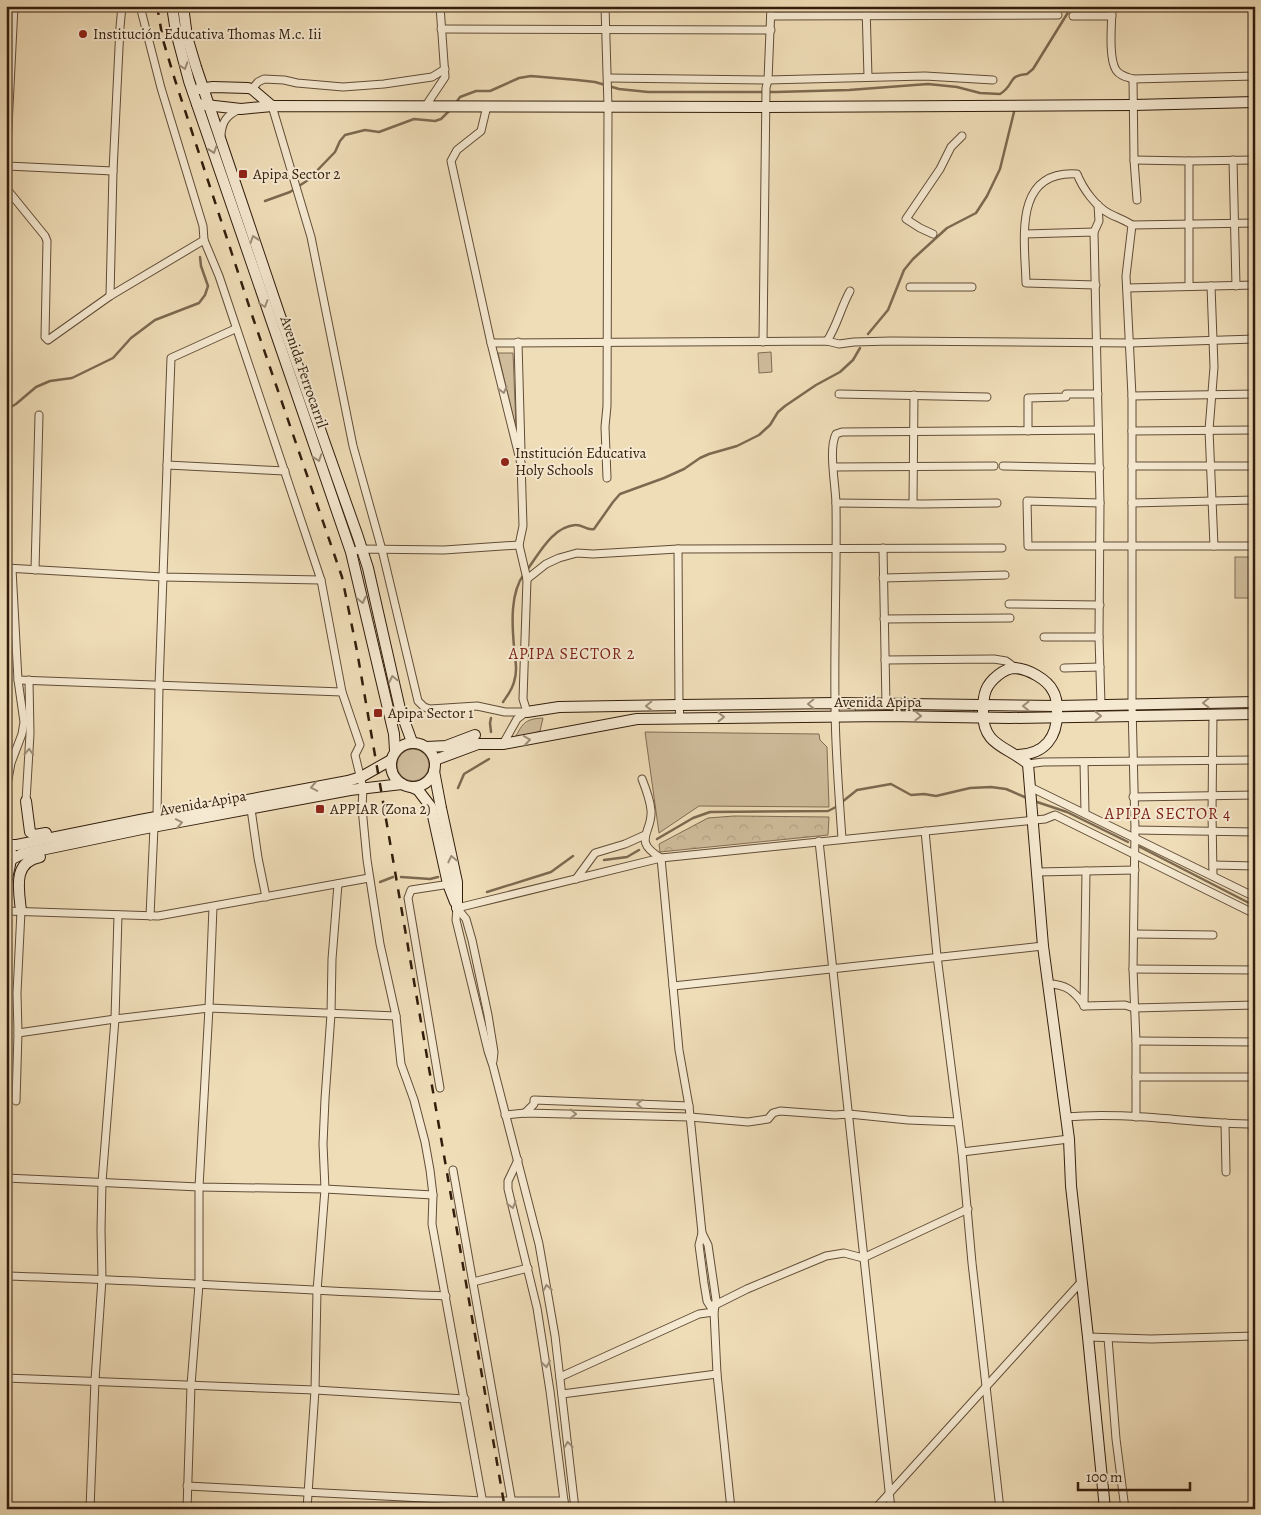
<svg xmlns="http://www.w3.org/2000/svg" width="1261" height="1515" font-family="Alegreya,serif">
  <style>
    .green { fill: #cfbc9b; stroke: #806c54 }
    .forest { fill: url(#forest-crowns); stroke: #806c54 }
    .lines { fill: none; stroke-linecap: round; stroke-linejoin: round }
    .stream { stroke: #7d6950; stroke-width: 2.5 }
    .street-casing { stroke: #614d37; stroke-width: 9 }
    .secondary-casing { stroke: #321d0c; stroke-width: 12 }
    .street { stroke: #f5e9d1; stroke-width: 7 }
    .secondary { stroke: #f5e9d1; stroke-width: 10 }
    .rail { stroke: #321d0c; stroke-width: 2.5; stroke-dasharray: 9 9; stroke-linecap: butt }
    .oneway { stroke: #9d8d78 }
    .poi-dot { fill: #8f2418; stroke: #f5e9d1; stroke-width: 2 }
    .labels { text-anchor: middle; stroke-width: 4; stroke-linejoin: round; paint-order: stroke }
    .poi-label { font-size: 15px; fill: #321d0c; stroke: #f5e9d1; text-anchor: start }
    .street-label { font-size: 15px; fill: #321d0c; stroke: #f5e9d1 }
    .neighbourhood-label { font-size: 16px; letter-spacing: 1px; fill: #7a1f14; stroke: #f5e9d1 }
  </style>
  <defs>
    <pattern id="forest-crowns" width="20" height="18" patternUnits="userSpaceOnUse" patternTransform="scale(1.25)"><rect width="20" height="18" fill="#cfbc9b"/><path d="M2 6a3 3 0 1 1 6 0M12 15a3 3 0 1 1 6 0" fill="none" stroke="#b2a184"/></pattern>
  </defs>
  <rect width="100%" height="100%" fill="#efddb8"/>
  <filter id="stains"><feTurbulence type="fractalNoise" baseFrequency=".004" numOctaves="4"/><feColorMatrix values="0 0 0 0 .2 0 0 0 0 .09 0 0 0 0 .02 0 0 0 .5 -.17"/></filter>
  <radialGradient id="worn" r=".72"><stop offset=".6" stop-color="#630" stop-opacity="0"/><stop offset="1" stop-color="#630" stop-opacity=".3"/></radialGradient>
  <g class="green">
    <polygon points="771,352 772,372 759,373 758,353"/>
    <polygon points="498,353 513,353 516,429"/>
    <rect x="1235" y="557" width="20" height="41"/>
    <polygon points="855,708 975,709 974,713 856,713"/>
    <path d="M543,718L540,731L513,741C523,724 523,719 543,718Z"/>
    <polygon points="645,732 819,734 820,740 827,747 829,807 699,806 659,833"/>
    <circle cx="413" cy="765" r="16"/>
  </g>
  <polygon class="forest" points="734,816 829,817 828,835 660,852 659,844 708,818"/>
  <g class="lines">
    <g class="stream">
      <path d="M455,104L460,97L476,91H490L519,78L531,76L577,80L595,82L619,89L648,92H776L849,90L928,84L957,87L980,93L1000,94C1016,84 1006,76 1027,74L1033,69L1072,6"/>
      <polyline points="265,201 290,192 308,180 335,152 340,141 345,135 365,130 379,132 414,119 435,121 441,119 450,110"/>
      <polyline points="868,334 888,310 904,270 913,259 947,228 976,213 987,196 1000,169 1014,112"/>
      <polyline points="6,410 16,404 36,387 50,381 72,378 113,358 131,338 155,320 199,303 205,295 208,286 201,266 200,257"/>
      <path d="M527,570C539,554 552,527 575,525C582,524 587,531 594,529L613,502L620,494L664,478L684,469L700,458L709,454L737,446L759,435L770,425L778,412L785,406L816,385L840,372L853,360L860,348"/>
      <path d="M503,702C507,696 512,690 514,682C518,670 515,659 514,647C512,624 510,593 524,574"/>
      <polyline points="491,718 490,723 491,732"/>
      <polyline points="458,788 464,774 489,759"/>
      <polyline points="1034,801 1067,812 1128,842"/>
      <polyline points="842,802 857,790 891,784 911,795 924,794 936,796 970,788 991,787 1006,789 1027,798"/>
      <polyline points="657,839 693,818 710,812 828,811 838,806"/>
      <polyline points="1140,847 1255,906"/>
      <polyline points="604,860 627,857 639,850"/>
      <polyline points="401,877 430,879 438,877"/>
      <polyline points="380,882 393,877"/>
      <polyline points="487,892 551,872 573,856"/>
    </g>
    <defs>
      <g id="street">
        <polyline points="140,6 161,88 203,226 204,240 219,276 321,580 342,692 360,745 355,755 363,788 362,808 367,860 380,944 396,1016 401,1064 414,1100 425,1142 430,1170 433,1195 432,1224 484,1509"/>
        <polyline points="605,6 608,107 607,406 605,427 607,478"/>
        <polyline points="866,6 868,77"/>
        <path d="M1112,6C1112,21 1108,57 1116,70C1120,76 1127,77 1133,79L1255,76"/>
        <polyline points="771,16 1058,15"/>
        <polyline points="1073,16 1112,16"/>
        <polyline points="441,29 771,30"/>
        <polyline points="608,78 768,80 925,76 993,80"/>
        <polyline points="1133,79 1134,160 1137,200"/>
        <polyline points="252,89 258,82 264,79 284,80 297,83 343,87 384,84 432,77 445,69"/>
        <polyline points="272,106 311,237 353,446 382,550 418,701 424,707 430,709 477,706 505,712 527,712"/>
        <polyline points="487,106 481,131 457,150 451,161 491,343 521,464"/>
        <polyline points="425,107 445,77 440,6"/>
        <path d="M221,135C222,121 227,115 240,109"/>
        <polyline points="1134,160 1189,161 1255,160"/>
        <polyline points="1233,160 1236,286"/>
        <polyline points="7,166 113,171"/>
        <polyline points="6,167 14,6"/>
        <polyline points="6,188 45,236 47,241 45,337 48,340 110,296 204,240"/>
        <polyline points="1132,225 1255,223"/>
        <polyline points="1094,232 1099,221 1098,205"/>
        <polyline points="933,234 920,228 906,219 940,169 951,147 962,136"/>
        <polyline points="1025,234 1094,232 1100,503 1099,637 1101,705"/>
        <path d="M1096,285L1026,283C1025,241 1012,170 1077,174C1083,189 1096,207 1110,214C1118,218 1125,220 1132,225L1126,276L1132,396V704L1135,830L1133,969L1136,1041V1117"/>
        <polyline points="1189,286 1189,161"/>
        <polyline points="1211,286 1214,367 1209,430 1214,546"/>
        <polyline points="910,287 972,287"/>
        <polyline points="1127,288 1255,285"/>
        <polyline points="110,296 113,171 120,27 122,6"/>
        <path d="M827,341C837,326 841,307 850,291"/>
        <polyline points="518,342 521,451"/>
        <polyline points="763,342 766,88 768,80 771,6"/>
        <polyline points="491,343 827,341 839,344 854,342 891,341 1130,343 1255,339"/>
        <polyline points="839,394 987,397"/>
        <polyline points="1132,396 1255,394"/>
        <polyline points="1028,431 1028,398 1066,397 1066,394 1098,394"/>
        <polyline points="1132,431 1255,430"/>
        <polyline points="521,462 523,526 519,545 527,579 523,699 527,712"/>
        <polyline points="167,465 285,471"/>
        <polyline points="1003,466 1100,468"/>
        <polyline points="1132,466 1255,466"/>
        <polyline points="834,467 994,466"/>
        <polyline points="836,503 922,504 997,503"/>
        <polyline points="913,503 914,395"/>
        <polyline points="1100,503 1027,501 1028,546 1255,546"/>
        <polyline points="1132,503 1255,500"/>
        <polyline points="883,548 886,705"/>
        <polyline points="678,549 679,705 680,718"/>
        <polyline points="351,552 362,549 444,550 519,545"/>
        <polyline points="6,568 163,577 321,580"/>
        <polyline points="35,570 39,415"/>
        <polyline points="883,578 1005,575"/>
        <polyline points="527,579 546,564 559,558 577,553 593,554 678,549 1002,548"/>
        <polyline points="1009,604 1100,605"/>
        <polyline points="884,619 1010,618"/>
        <polyline points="1044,637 1099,637"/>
        <polyline points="885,660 994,659 1006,661 1016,668"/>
        <polyline points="1064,668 1100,667"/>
        <polyline points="18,680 342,692"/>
        <polyline points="503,744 517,719 526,712"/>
        <polyline points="1084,762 1085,813"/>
        <polyline points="1028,764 1043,762 1255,760"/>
        <path d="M642,779C646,789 650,800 651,810C653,833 631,840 661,858L679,1050L689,1106L702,1233L708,1245L716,1300L714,1312L717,1374L731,1509"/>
        <polyline points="1030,787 1255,897"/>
        <polyline points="6,791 11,763 22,734 24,722 18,680 12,569"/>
        <polyline points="1133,797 1255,795"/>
        <polyline points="26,801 30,734 29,680"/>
        <polyline points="251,809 258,858 266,897"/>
        <polyline points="157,817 159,685 171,358 235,329"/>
        <polyline points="1135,830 1255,832"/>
        <polyline points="925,831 937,956 962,1152 972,1263 1000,1509"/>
        <polyline points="6,835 6,842"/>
        <path d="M842,839C839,794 835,748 835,703C834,637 837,571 836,505C836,487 828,449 836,434L842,432L1098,430"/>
        <polyline points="819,841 891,1509"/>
        <polyline points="1213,865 1255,866"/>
        <polyline points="1037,872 1135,870"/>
        <polyline points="1213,876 1212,813 1213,714"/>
        <polyline points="576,879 595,853 625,844 645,835"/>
        <polyline points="457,908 661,858 1045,819 1055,815 1255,914"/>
        <polyline points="457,908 456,920 488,1051 493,1066 539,1244 555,1336 575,1509"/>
        <polyline points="457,908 466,919 472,940 488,1015 494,1052 493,1061"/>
        <polyline points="6,911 158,916 369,878"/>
        <polyline points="150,916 154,827"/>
        <polyline points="1134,934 1213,935"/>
        <polyline points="1133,969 1255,970"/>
        <path d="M1048,984C1066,984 1074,991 1084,1005"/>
        <polyline points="673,986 1043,946"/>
        <polyline points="1084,1006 1125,1005 1134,1008 1255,1005"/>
        <polyline points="1084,1006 1086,871"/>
        <polyline points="18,1033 115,1019 209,1008 396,1016"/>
        <polyline points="1136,1041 1255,1042"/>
        <polyline points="1136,1077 1255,1077"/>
        <polyline points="440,1088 408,898 411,890 450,884"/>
        <polyline points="16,1101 18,1033 17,993 21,911"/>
        <polyline points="525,1113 534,1104 534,1100 689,1106"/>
        <polyline points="505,1115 525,1113 690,1117 748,1122 768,1119 773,1113 780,1111 835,1115 849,1114 908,1120 958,1122"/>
        <path d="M1066,1117C1128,1111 1192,1124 1255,1124"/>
        <polyline points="1225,1123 1226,1172"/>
        <polyline points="1253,1124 1255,1189"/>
        <polyline points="962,1152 1069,1139"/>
        <polyline points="518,1160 508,1181 508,1189 537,1308 550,1391 565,1509"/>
        <polyline points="453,1170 513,1509"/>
        <polyline points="6,1178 199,1187 325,1189 433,1195"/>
        <path d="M6,1276C153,1280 299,1291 446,1296"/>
        <polyline points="473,1282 528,1268"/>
        <polyline points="715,1305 747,1289 826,1256 844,1253 863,1258 968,1209"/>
        <polyline points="1088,1337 1151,1339 1255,1336"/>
        <polyline points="1108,1338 1116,1439 1125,1509"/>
        <polyline points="560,1377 699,1314 714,1312 707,1301 704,1283 699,1245 702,1233"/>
        <polyline points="6,1378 315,1390 465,1399"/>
        <polyline points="562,1394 717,1374"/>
        <polyline points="187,1486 483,1501 564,1501"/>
        <polyline points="90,1509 95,1380 102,1279 101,1230 102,1182 115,1019 118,915"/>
        <polyline points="187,1509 191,1385 199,1284 199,1187 209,1008 213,907"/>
        <polyline points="307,1509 315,1390 317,1291 325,1189 323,1144 325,1099 331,1014 332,959 338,884"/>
        <polyline points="875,1509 1082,1281"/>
      </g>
      <g id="secondary">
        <polyline points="172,6 176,32 189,81 351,552 394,734 395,751"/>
        <polyline points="183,6 187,37 196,67 279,313 358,537 368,568 400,709 412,742"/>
        <polyline points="199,89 213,87 248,88 252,89 272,106"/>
        <polyline points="197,104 241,109 272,106 766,107 1133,105 1255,102"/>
        <polyline points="527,712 559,707 679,705 835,703 1057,706 1255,702"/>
        <circle cx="413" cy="765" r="22"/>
        <polyline points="427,747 446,746 475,735"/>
        <path d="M1018,755C1045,754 1058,737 1057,710C1057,704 1056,696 1053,691C1047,679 1028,669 1015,668C1004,668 990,680 986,690C983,697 983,706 983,713C983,746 1007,746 1028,764L1043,946L1069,1139L1071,1186L1088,1337L1105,1509"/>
        <polyline points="435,760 478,744 503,744 637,719 887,716 1010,718 1255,714"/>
        <polyline points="434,771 441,808 457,882 457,908"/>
        <polyline points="411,787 418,790 431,807 448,884 455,902"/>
        <polyline points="26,801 30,832 35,835 46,833"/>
        <polyline points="9,845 17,845 140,820 348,781 361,777 391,760"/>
        <polyline points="12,859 22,854 142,829 350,790 402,784"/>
        <polyline points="6,870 12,859 11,852"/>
        <polyline points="6,883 10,865"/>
        <path d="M21,911C19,890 12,862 40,857"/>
      </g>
    </defs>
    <use href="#street" class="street-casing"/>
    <use href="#secondary" class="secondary-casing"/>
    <use href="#street" class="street"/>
    <use href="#secondary" class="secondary"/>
    <polyline class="rail" points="157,6 163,40 175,80 253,318 342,577 357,651 505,1509"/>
  </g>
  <defs><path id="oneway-chevron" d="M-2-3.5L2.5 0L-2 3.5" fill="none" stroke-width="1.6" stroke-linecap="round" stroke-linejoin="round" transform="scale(1.25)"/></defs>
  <g class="oneway">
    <use href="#oneway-chevron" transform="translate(184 66) rotate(72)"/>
    <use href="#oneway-chevron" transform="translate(213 150) rotate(71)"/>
    <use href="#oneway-chevron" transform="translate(254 239) rotate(-109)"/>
    <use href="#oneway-chevron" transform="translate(264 304) rotate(72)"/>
    <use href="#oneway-chevron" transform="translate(503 390) rotate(76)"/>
    <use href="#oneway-chevron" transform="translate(318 458) rotate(71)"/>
    <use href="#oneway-chevron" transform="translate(362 600) rotate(77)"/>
    <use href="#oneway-chevron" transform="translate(393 679) rotate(-103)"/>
    <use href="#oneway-chevron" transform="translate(1206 703) rotate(179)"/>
    <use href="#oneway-chevron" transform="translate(811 704) rotate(179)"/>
    <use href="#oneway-chevron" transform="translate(649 706) rotate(179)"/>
    <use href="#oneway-chevron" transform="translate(1026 706) rotate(-180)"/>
    <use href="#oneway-chevron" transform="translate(918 716) rotate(2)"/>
    <use href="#oneway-chevron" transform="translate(1098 716) rotate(-1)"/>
    <use href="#oneway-chevron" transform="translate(721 717)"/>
    <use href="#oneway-chevron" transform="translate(527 740) rotate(-9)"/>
    <use href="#oneway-chevron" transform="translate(29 752) rotate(-87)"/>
    <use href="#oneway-chevron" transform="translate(314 787) rotate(169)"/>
    <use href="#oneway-chevron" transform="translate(179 823) rotate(-11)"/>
    <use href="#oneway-chevron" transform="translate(452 859) rotate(-103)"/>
    <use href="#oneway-chevron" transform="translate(640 1104) rotate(-178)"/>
    <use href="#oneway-chevron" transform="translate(573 1114) rotate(1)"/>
    <use href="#oneway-chevron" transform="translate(512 1205) rotate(75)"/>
    <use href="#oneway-chevron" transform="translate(547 1288) rotate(-99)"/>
    <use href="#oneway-chevron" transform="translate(546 1364) rotate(81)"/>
    <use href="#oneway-chevron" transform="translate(568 1445) rotate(-97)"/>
  </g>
  <g class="poi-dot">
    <circle cx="83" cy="34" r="5"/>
    <rect x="238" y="169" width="10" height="10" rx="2.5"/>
    <circle cx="505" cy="462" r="5"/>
    <rect x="373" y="708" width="10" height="10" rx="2.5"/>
    <rect x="315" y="804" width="10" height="10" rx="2.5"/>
  </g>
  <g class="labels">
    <g class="poi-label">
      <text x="93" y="39">Institución Educativa Thomas M.c. Iii</text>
      <text x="253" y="179">Apipa Sector 2</text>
      <text x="515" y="458">Institución Educativa<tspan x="515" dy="17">Holy Schools</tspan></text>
      <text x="388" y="718">Apipa Sector 1</text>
      <text x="330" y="814">APPIAR (Zona 2)</text>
    </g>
    <g class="street-label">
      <text transform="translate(304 372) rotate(71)" y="5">Avenida Ferrocarril</text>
      <text x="878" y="707">Avenida Apipa</text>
      <text transform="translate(203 803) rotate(-10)" y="5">Avenida Apipa</text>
    </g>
    <g class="neighbourhood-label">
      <text x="572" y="659">APIPA SECTOR 2</text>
      <text x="1168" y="819">APIPA SECTOR 4</text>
    </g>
  </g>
  <rect width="1261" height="1515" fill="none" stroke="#efddb8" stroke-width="25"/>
  <rect x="8" y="8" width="1246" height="1500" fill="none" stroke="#321d0c" stroke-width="2.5"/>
  <rect x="12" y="12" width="1236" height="1490" fill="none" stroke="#321d0c"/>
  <path d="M1078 1482v8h112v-8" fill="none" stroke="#321d0c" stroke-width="2.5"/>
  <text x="1086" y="1482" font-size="15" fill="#321d0c" stroke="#f5e9d1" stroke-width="4" paint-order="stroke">100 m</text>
  <rect width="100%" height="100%" filter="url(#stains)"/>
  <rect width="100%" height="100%" fill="url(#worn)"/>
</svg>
